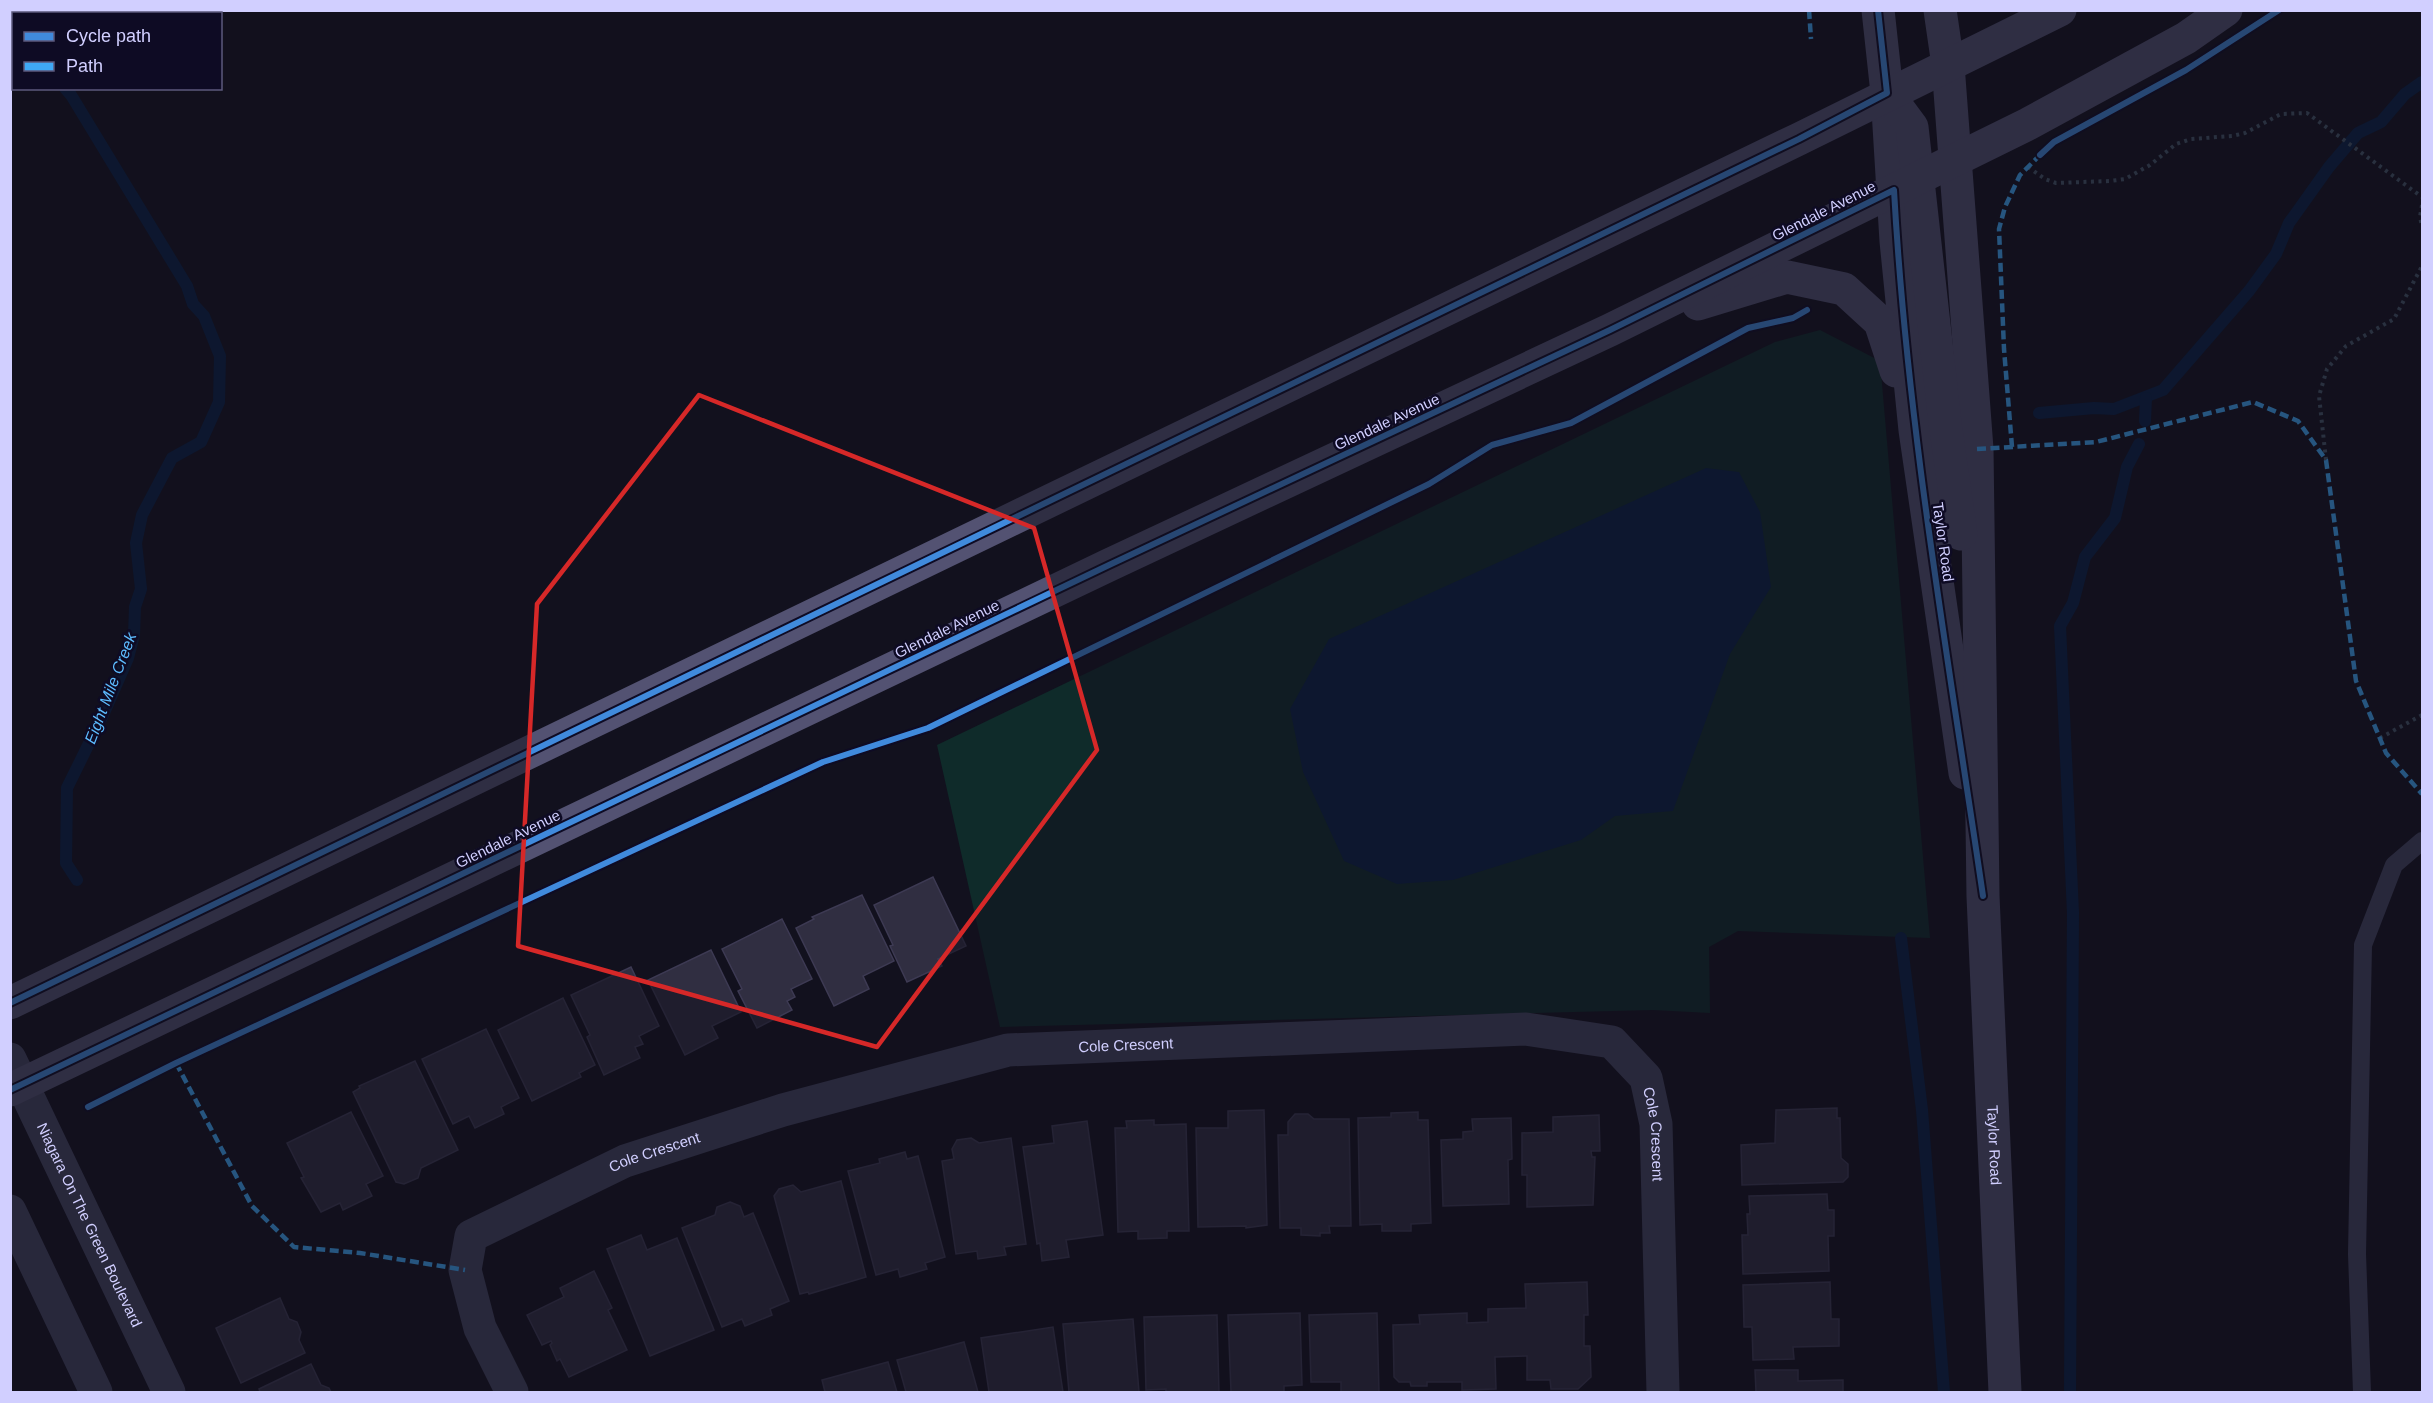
<svg xmlns="http://www.w3.org/2000/svg" width="2433" height="1403" font-family="Helvetica,sans-serif">
  <style>
    .green { fill: #0f2b2a }
    .water { fill: #072045 }
    .lines { fill: none; stroke-linecap: round; stroke-linejoin: round }
    .stream { stroke: #072045; stroke-width: 12 }
    .building { fill: #302e41; stroke: #3d3a53; stroke-width: 1.5 }
    .path { stroke: #455868; stroke-width: 4; stroke-dasharray: 3 4.5; stroke-linecap: butt }
    .lane { stroke: #444560; stroke-width: 18 }
    .street { stroke: #444560; stroke-width: 33 }
    .secondary { stroke: #535272; stroke-width: 33 }
    .quiet { stroke: #3fa9f5; stroke-width: 4.5; stroke-dasharray: 9 4.5; stroke-linecap: butt }
    .cycleway-casing { stroke: #0e0b24; stroke-width: 10 }
    .cycleway { stroke: #408adc; stroke-width: 6 }
    .marked { fill: none; stroke: #d62828; stroke-width: 4.5; stroke-linejoin: round }
    .labels { text-anchor: middle; stroke-width: 5; stroke-linejoin: round; paint-order: stroke }
    .street-label { font-size: 15px; fill: #d1cfff; stroke: #0e0b24 }
    .water-label { font-size: 16px; font-style: italic; fill: #5dbcff; stroke: #0e0b24 }
  </style>
  <rect width="100%" height="100%" fill="#12111e"/>
  <polygon class="green" points="1820,330 1880,361 1930,938 1738,931 1709,947 1710,1013 1653,1010 1000,1027 937,745 1775,342"/>
  <polygon class="water" points="1706,468 1739,472 1760,512 1771,587 1730,654 1673,811 1615,816 1581,840 1453,880 1397,884 1344,861 1303,772 1290,709 1329,639"/>
  <g class="lines">
    <g class="stream">
      <polyline points="10,34 14,40"/>
      <polyline points="65,88 71,95 187,286 193,304 204,316 220,356 219,402 201,442 172,458 142,515 136,543 141,589 135,607 134,635 128,658 103,715 67,788 66,863 77,880"/>
      <polyline points="2039,413 2094,408 2114,409 2163,390 2249,291 2276,254 2289,223 2329,167 2358,133 2381,122 2405,94 2422,82"/>
      <polyline points="2145,421 2146,398"/>
      <polyline points="1901,938 1922,1110 1944,1392"/>
      <polyline points="2070,1392 2073,913 2060,626 2073,603 2085,557 2115,518 2127,467 2139,444"/>
    </g>
  </g>
  <g class="building">
    <polygon points="933,877 966,946 938,959 942,966 907,982 890,946 893,945 874,905"/>
    <polygon points="862,895 894,961 863,976 869,989 834,1006 796,928 814,919 812,917"/>
    <polygon points="782,919 812,979 791,989 795,997 787,1001 792,1010 757,1028 738,991 742,989 722,949"/>
    <polygon points="711,950 741,1012 712,1026 718,1038 685,1055 648,980"/>
    <polygon points="631,967 659,1026 639,1036 643,1044 635,1047 640,1058 604,1075 587,1037 590,1035 571,995"/>
    <polygon points="563,998 595,1065 579,1073 581,1077 532,1101 498,1030"/>
    <polygon points="486,1029 519,1098 501,1107 504,1114 475,1128 469,1116 453,1124 422,1059"/>
    <polygon points="415,1061 458,1150 421,1168 418,1178 404,1184 396,1182 353,1092 360,1088 359,1086"/>
    <polygon points="1837,1108 1837,1118 1840,1118 1841,1158 1848,1164 1848,1177 1843,1182 1742,1185 1741,1145 1775,1143 1776,1110"/>
    <polygon points="1264,1110 1267,1225 1246,1228 1246,1226 1198,1227 1196,1128 1228,1128 1228,1111"/>
    <polygon points="351,1112 383,1176 366,1184 372,1196 343,1210 340,1203 321,1212 301,1178 304,1177 287,1143"/>
    <polygon points="1418,1112 1418,1120 1428,1120 1431,1223 1411,1224 1411,1231 1382,1231 1382,1224 1360,1225 1358,1118 1391,1117 1391,1113"/>
    <polygon points="1295,1114 1308,1114 1314,1119 1349,1119 1351,1226 1329,1226 1330,1233 1320,1233 1320,1236 1301,1235 1301,1228 1280,1228 1278,1135 1288,1135 1288,1122"/>
    <polygon points="1599,1115 1600,1151 1591,1151 1592,1157 1595,1157 1593,1205 1527,1207 1527,1175 1522,1175 1522,1133 1553,1132 1553,1117"/>
    <polygon points="1511,1118 1512,1159 1508,1160 1509,1204 1443,1206 1441,1140 1463,1139 1463,1132 1473,1131 1472,1119"/>
    <polygon points="1154,1120 1154,1125 1186,1124 1189,1231 1167,1231 1167,1238 1138,1239 1138,1231 1118,1232 1115,1128 1127,1128 1126,1121"/>
    <polygon points="1087,1121 1103,1235 1066,1240 1069,1257 1042,1261 1040,1243 1037,1244 1023,1147 1054,1143 1052,1126"/>
    <polygon points="971,1138 979,1143 1011,1138 1026,1244 1004,1247 1006,1255 978,1259 977,1251 956,1254 942,1161 954,1159 952,1149 957,1140"/>
    <polygon points="905,1152 907,1159 918,1156 945,1257 925,1263 927,1269 900,1277 898,1269 876,1275 848,1171 880,1163 879,1159"/>
    <polygon points="841,1181 866,1277 809,1294 808,1292 800,1294 774,1196 779,1189 793,1185 801,1192"/>
    <polygon points="1827,1194 1828,1210 1834,1210 1834,1236 1828,1236 1829,1271 1743,1274 1742,1235 1748,1235 1747,1214 1750,1214 1749,1196"/>
    <polygon points="730,1202 740,1206 744,1217 753,1213 789,1301 770,1309 772,1315 745,1326 742,1319 722,1327 682,1228 715,1215 717,1207"/>
    <polygon points="641,1235 647,1250 677,1238 714,1330 650,1356 607,1249"/>
    <polygon points="594,1271 612,1308 608,1310 627,1350 569,1377 560,1359 557,1361 550,1345 552,1343 551,1341 542,1345 527,1315 564,1297 560,1288"/>
    <polygon points="1587,1282 1588,1315 1584,1315 1584,1346 1590,1346 1591,1377 1578,1389 1551,1389 1550,1380 1527,1380 1527,1356 1495,1357 1496,1389 1462,1390 1462,1382 1427,1382 1427,1386 1411,1386 1410,1382 1399,1382 1394,1377 1393,1325 1420,1324 1419,1315 1467,1313 1467,1323 1488,1322 1488,1309 1526,1308 1525,1284"/>
    <polygon points="1830,1282 1831,1319 1839,1319 1839,1346 1793,1347 1794,1359 1753,1360 1752,1327 1744,1327 1743,1285"/>
    <polygon points="280,1298 289,1319 297,1322 301,1332 299,1340 305,1353 241,1383 216,1328"/>
    <polygon points="1300,1313 1302,1385 1284,1386 1284,1392 1231,1392 1228,1315"/>
    <polygon points="1377,1313 1379,1392 1341,1392 1341,1382 1311,1382 1309,1315"/>
    <polygon points="1217,1315 1219,1392 1166,1392 1166,1389 1146,1390 1144,1317"/>
    <polygon points="1133,1319 1139,1392 1069,1392 1063,1324"/>
    <polygon points="1053,1327 1063,1392 989,1392 981,1338"/>
    <polygon points="964,1342 978,1392 906,1392 897,1360"/>
    <polygon points="888,1362 897,1392 825,1392 822,1380"/>
    <polygon points="311,1364 321,1385 329,1388 331,1392 260,1392 259,1389"/>
    <polygon points="1755,1370 1798,1370 1798,1381 1843,1380 1843,1392 1756,1392"/>
  </g>
  <g class="lines">
    <g class="path">
      <polyline points="2028,167 2045,179 2056,183 2110,181 2125,179 2150,165 2176,144 2191,139 2232,136 2245,133 2281,114 2307,113 2422,197"/>
      <polyline points="2422,205 2420,217 2422,226"/>
      <polyline points="2326,460 2319,396 2327,369 2346,346 2394,319 2422,266"/>
      <polyline points="2380,738 2422,715"/>
    </g>
    <polyline class="lane" points="2362,1392 2357,1254 2363,945 2394,865 2422,841"/>
    <g class="street">
      <path id="s1" d="M10,1059L169,1392"/>
      <polyline points="10,1211 96,1392"/>
      <path id="s2" d="M512,1392L480,1328L465,1270L471,1236L625,1161L783,1110L1008,1050L1526,1029L1612,1042L1646,1078L1656,1124L1663,1392"/>
    </g>
    <g class="secondary">
      <polyline points="1878,10 1887,93 1896,241 1915,430 1965,773"/>
      <path id="s3" d="M1940,10L1948,65L1977,449L1983,896L2005,1392"/>
      <polyline points="1892,100 1912,127 1945,423 1961,534"/>
      <polyline points="1698,304 1787,277 1844,289 1880,322 1896,371"/>
      <polyline points="10,1003 1799,139 2060,10"/>
      <polyline points="10,1090 1109,565 1610,330 2028,124 2186,38 2226,10"/>
    </g>
    <g class="quiet">
      <polyline points="1809,10 1811,39"/>
      <polyline points="2012,447 2004,349 1999,229 2005,207 2020,175 2043,152"/>
      <polyline points="1977,449 2096,442 2253,402 2298,421 2326,460 2356,681 2386,753 2422,794"/>
      <polyline points="176,1063 252,1206 294,1247 360,1253 465,1270"/>
    </g>
    <defs>
      <g id="cycleway">
        <polyline points="2040,155 2054,142 2186,70 2279,10"/>
        <polyline points="10,1003 1799,139 1887,93 1878,10"/>
        <path d="M10,1090L1109,565L1610,330L1894,190C1907,427 1949,662 1983,896"/>
        <polyline points="88,1107 176,1063 823,762 928,728 1429,484 1492,445 1571,423 1748,328 1793,318 1807,310"/>
      </g>
    </defs>
    <use href="#cycleway" class="cycleway-casing"/>
    <use href="#cycleway" class="cycleway"/>
  </g>
  <path d="M0 0H2433V1403H0ZM699,395L1034,528L1097,750L877,1047L518,946L537,604Z" fill="#12111e" fill-opacity=".55" fill-rule="evenodd"/>
  <path class="marked" d="M699,395L1034,528L1097,750L877,1047L518,946L537,604Z"/>
  <g class="labels">
    <g class="street-label">
      <text transform="translate(1824 211) rotate(-27)" y="5">Glendale Avenue</text>
      <text transform="translate(1387 422) rotate(-25)" y="5">Glendale Avenue</text>
      <text transform="translate(1943 542) rotate(82)" y="5">Taylor Road</text>
      <text transform="translate(947 629) rotate(-26)" y="5">Glendale Avenue</text>
      <text transform="translate(508 839) rotate(-26)" y="5">Glendale Avenue</text>
      <text dy="5" stroke="none"><textPath href="#s2" startOffset="854">Cole Crescent</textPath></text>
      <text dy="5" stroke="none"><textPath href="#s2" startOffset="1448">Cole Crescent</textPath></text>
      <text dy="5" stroke="none"><textPath href="#s3" startOffset="1137">Taylor Road</textPath></text>
      <text dy="5" stroke="none"><textPath href="#s2" startOffset="368">Cole Crescent</textPath></text>
      <text dy="5" stroke="none"><textPath href="#s1" startOffset="184">Niagara On The Green Boulevard</textPath></text>
    </g>
    <g class="water-label">
      <text transform="translate(110 688) rotate(-69)" y="6">Eight Mile Creek</text>
    </g>
  </g>
  <rect width="2433" height="1403" fill="none" stroke="#d1cfff" stroke-width="24"/>
  <rect x="12" y="12" width="210" height="78" fill="#0e0b24" stroke="#5c597c" stroke-width="1.5"/>
  <rect x="24" y="32" width="30" height="9" fill="#408adc" stroke="#5c597c" stroke-width="1.5"/>
  <text x="66" y="42" font-size="18" fill="#d1cfff">Cycle path</text>
  <rect x="24" y="62" width="30" height="9" fill="#3fa9f5" stroke="#5c597c" stroke-width="1.5"/>
  <text x="66" y="72" font-size="18" fill="#d1cfff">Path</text>
</svg>
